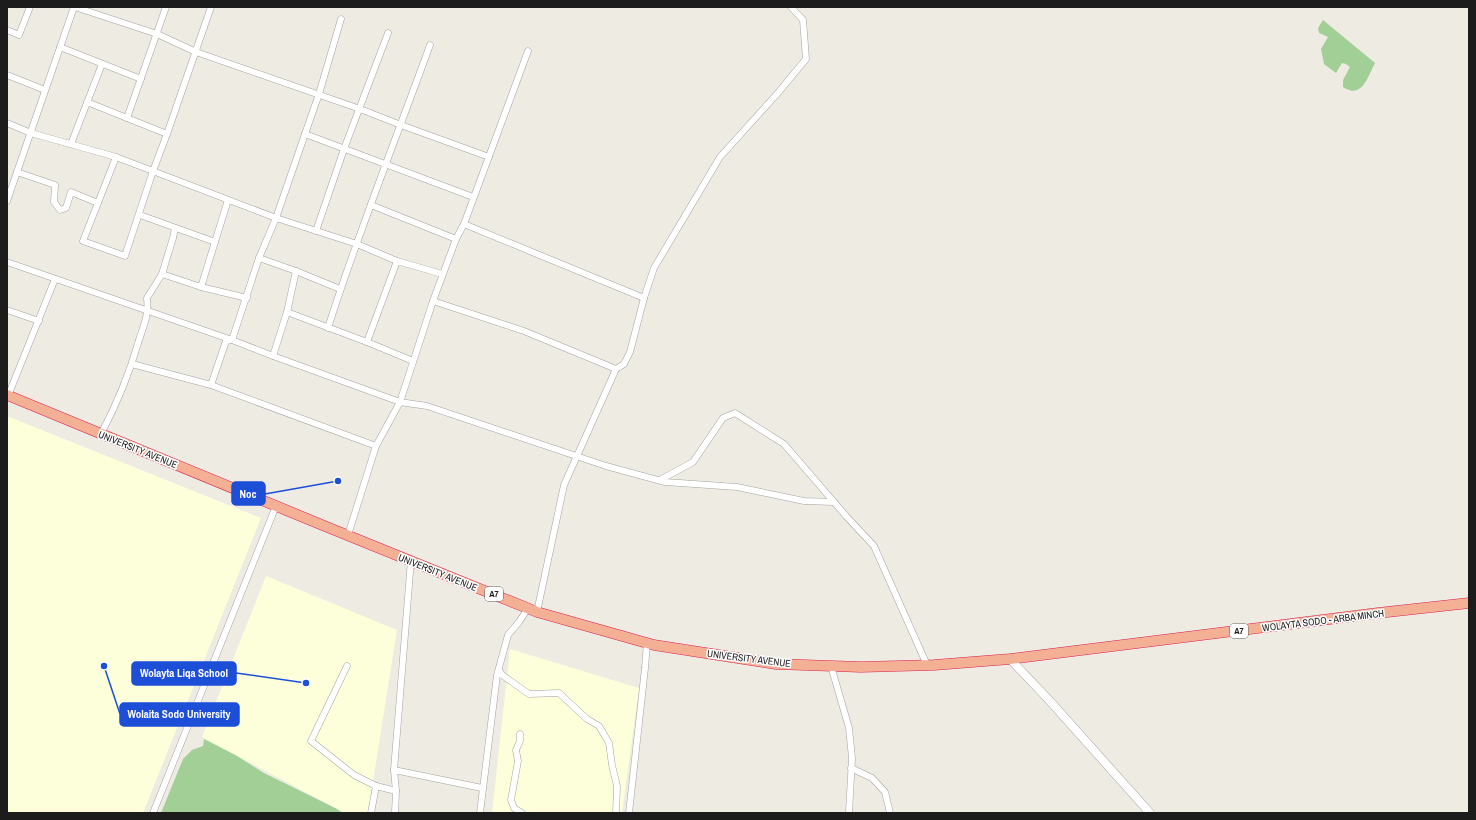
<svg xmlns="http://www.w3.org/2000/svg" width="1476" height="820" font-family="'Archivo Narrow',sans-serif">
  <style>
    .education { fill: #fcffda }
    .forest { fill: #a2cf95 }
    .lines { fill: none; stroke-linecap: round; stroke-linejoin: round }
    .minor-casing { stroke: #a3a3a3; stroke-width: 7 }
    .tertiary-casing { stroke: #a3a3a3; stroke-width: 9 }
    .trunk-casing { stroke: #dd1e52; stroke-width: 11 }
    .minor { stroke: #fff; stroke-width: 6 }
    .tertiary { stroke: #fff; stroke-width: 8 }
    .trunk { stroke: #f4b094; stroke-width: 10 }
    .labels { text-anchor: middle; stroke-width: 3; stroke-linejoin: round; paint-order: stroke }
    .shield { fill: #fff; stroke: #606060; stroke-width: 1 }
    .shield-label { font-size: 9px; font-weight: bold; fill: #1c1c1c }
    .street-label { font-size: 10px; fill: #1c1c1c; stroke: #fff }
    .leader { fill: none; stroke: #1d4ed8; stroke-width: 1.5 }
    .callout-dot { fill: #1d4ed8; stroke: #fff; stroke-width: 1.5 }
    .callout { fill: #1d4ed8; stroke: #1d4ed8; stroke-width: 1.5 }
    .callout-label { font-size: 11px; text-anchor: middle; font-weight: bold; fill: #fff }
  </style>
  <rect width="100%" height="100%" fill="#eeebe2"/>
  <g class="education">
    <polygon points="7,416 261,518 143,813 7,813"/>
    <polygon points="266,576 397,630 368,813 345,813 202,737"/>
    <polygon points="510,649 639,688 622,813 492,813"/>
  </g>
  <g class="forest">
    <path d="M1323,20L1375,63C1368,76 1362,100 1343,87V80L1350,67L1346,64L1342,63L1336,73L1324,64L1321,49L1328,37L1319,33L1318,28Z"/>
    <polygon points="204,739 237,756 264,773 337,809 342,813 161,813 183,759 192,750 203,746"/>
  </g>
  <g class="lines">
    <defs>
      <g id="minor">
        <polyline points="75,7 157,34 196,52 360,109 401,125 489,157"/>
        <polyline points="7,30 19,35 30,7"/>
        <polyline points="60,47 141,79"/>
        <polyline points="7,75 45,90"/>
        <polyline points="87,102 167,134"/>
        <polyline points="127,118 166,7"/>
        <polyline points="7,123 31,133 116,157 276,218 357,244 397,261 442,274"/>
        <polyline points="305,134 473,197"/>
        <polyline points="71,144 102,64"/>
        <polyline points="116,157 83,241 125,256 153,171 167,134 211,7"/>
        <polyline points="17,172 55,185 54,202 60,210 66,208 71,192 98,203"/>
        <polyline points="7,201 74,7"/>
        <polyline points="371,205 456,239"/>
        <polyline points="140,215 215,242"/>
        <polyline points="464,224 644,298"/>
        <polyline points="316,231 344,149 388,33"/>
        <polyline points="259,258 296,271 340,289"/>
        <polyline points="7,262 232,340 273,356 400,402 427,406 606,466 665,482 737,487 804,501 834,502"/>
        <polyline points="162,274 201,287 247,298"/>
        <polyline points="201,287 228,200"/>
        <polyline points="433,301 524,331 616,369"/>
        <polyline points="7,310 39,321"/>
        <polyline points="287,312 296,271"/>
        <path d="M328,328C358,233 396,139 430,45"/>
        <polyline points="367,342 397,261"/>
        <polyline points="273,356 287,312 367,342 413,361"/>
        <polyline points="132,364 211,385 376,446"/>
        <polyline points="211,385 226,341 232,340 259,258 276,218 305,134 319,94 341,19"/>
        <polyline points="8,396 55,279"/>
        <path d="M101,434C118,402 129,375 139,340C144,325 149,314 147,298L162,274L173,238L175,228"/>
        <polyline points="660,480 693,462 723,418 735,413 784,444 846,516 874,546 927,665"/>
        <polyline points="348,535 376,446 400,402 433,301 456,239 464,224 528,51"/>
        <polyline points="411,560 394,770 482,788"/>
        <polyline points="537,612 564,485 616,369 624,364 630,352 644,298 654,268 720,157 777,94 806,59 803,20 791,7"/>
        <polyline points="347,666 311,741 354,775 376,786"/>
        <polyline points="831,666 849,728 852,758 849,813"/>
        <polyline points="499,670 502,675 529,694 559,693 587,719 599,726 609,743 612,765 617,786 616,813"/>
        <polyline points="520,734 520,741 516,750 518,761 511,800 514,808 522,813"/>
        <polyline points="851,768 872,778 885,792 890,813"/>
        <polyline points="153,813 276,506"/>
        <polyline points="371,813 376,786 396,791 394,770"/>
        <polyline points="395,813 396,791"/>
        <polyline points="480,813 497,675 508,635 519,622 528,608"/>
        <polyline points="629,813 645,668 647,643"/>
      </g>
      <polyline id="tertiary" points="1010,659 1049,700 1150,813"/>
      <polyline id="trunk" points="7,395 327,527 537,612 654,645 776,664 861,667 934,665 1010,659 1378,613 1469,603"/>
    </defs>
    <use href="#minor" class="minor-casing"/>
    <use href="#tertiary" class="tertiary-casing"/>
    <use href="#trunk" class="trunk-casing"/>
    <use href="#minor" class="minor"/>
    <use href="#tertiary" class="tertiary"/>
    <use href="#trunk" class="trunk"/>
  </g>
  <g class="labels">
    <g class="shield">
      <rect x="485" y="587" width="18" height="14" rx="3"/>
      <rect x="1230" y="624" width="18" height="14" rx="3"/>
    </g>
    <g class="shield-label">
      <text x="494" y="597">A7</text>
      <text x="1239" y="634">A7</text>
    </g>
    <g class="street-label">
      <text transform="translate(138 449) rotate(22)" y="4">UNIVERSITY AVENUE</text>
      <text transform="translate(438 572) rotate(22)" y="4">UNIVERSITY AVENUE</text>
      <text transform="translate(1323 620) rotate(-7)" y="4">WOLAYTA SODO - ARBA MINCH</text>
      <text transform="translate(749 658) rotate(7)" y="4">UNIVERSITY AVENUE</text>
    </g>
  </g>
  <path class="leader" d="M338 481L265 494M306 683L236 673M104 666L120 714"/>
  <g class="callout-dot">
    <circle cx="338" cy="481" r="4"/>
    <circle cx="306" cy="683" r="4"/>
    <circle cx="104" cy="666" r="4"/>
  </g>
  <g class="callout">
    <rect x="232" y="482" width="33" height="23" rx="4"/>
    <rect x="132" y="662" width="104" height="23" rx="4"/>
    <rect x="120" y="703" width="119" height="23" rx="4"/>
  </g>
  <g class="callout-label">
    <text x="248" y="498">Noc</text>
    <text x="184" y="677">Wolayta Liqa School</text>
    <text x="179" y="718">Wolaita Sodo University</text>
  </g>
  <rect width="1476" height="820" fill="none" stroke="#1c1c1c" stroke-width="16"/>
</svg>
